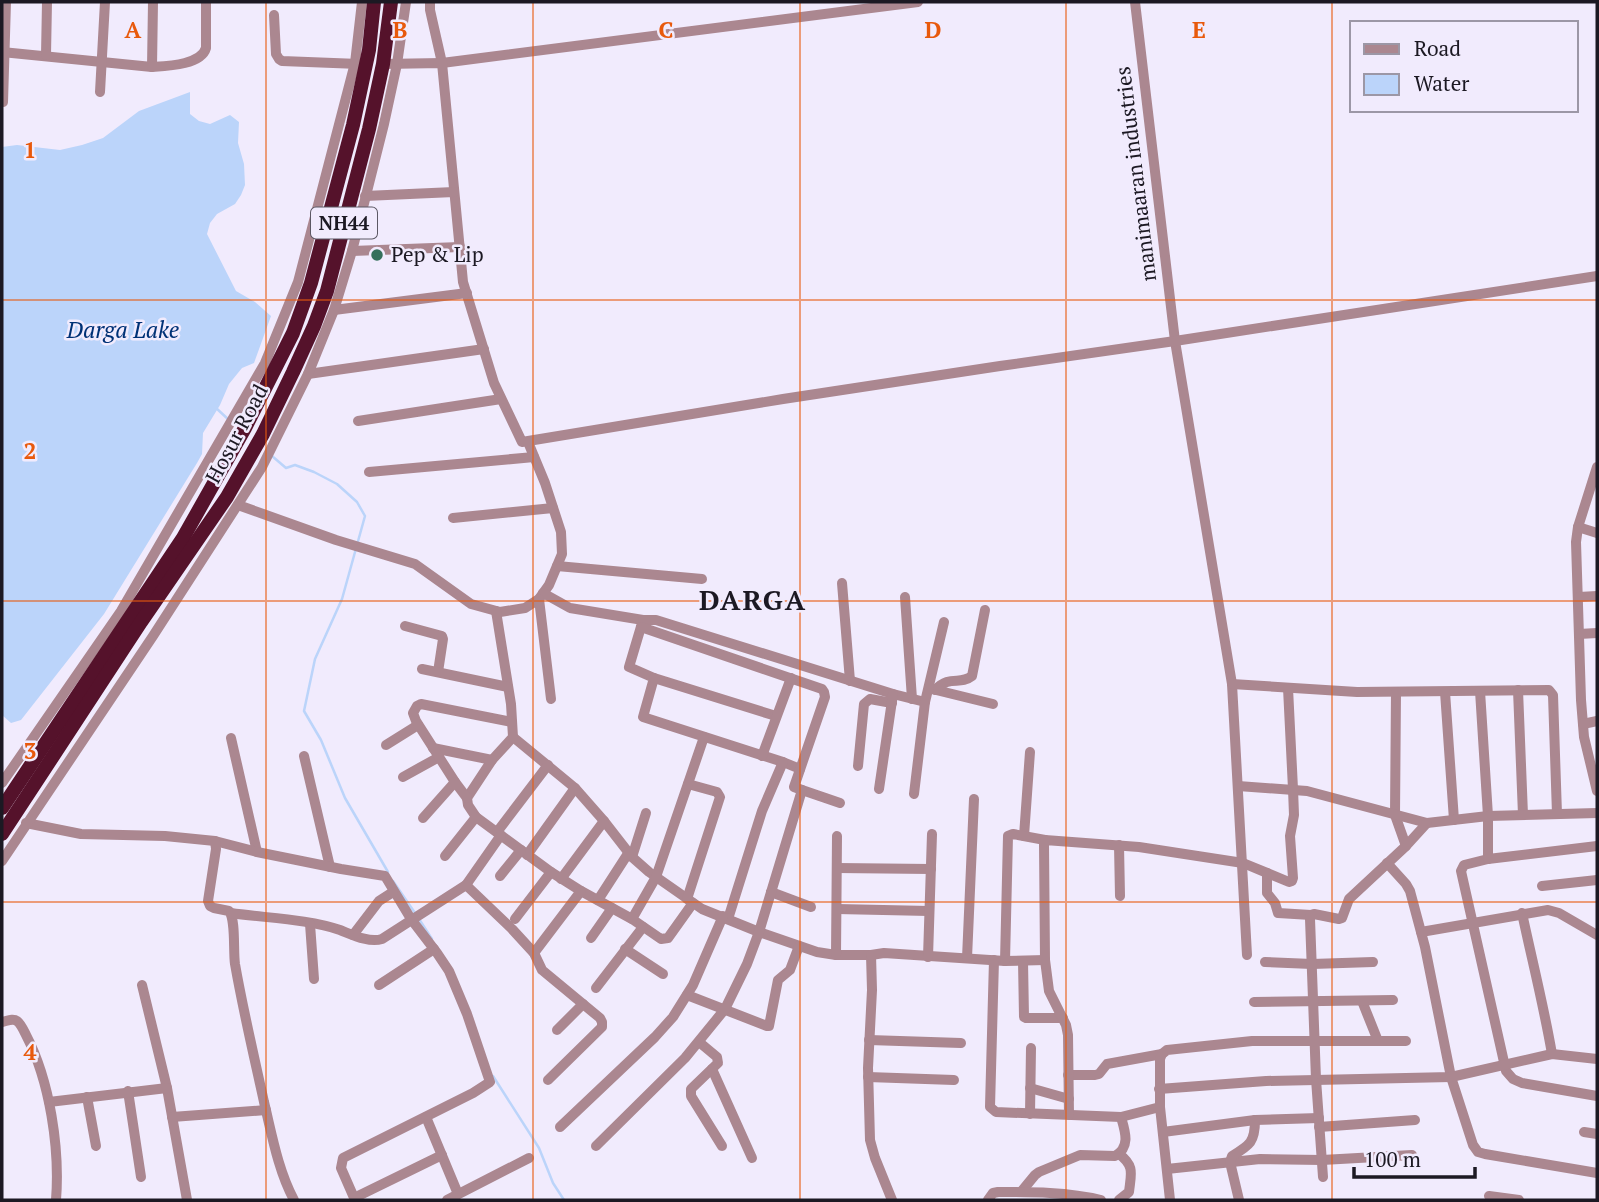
<svg xmlns="http://www.w3.org/2000/svg" width="1599" height="1202" font-family="'PT Serif',serif">
  <style>
    .water { fill: #bbd4fa }
    .lines { fill: none; stroke-linecap: round; stroke-linejoin: round }
    .stream { stroke: #bbd4fa; stroke-width: 2.5 }
    .minor { stroke: #ab8790; stroke-width: 10 }
    .highway { stroke: #55122b; stroke-width: 14 }
    .grid { fill: none; stroke: #e8590c; stroke-width: 2; stroke-opacity: 0.55 }
    .poi-dot { fill: #34705b; stroke: #f1ebfd; stroke-width: 2.5 }
    .labels { text-anchor: middle; stroke-width: 5; stroke-linejoin: round; paint-order: stroke }
    .shield { fill: #f1ebfd; stroke: #5c5864; stroke-width: 2 }
    .shield-label { font-size: 19px; font-weight: bold; fill: #1c1923 }
    .street-label { font-size: 21px; fill: #1c1923; stroke: #f1ebfd }
    .poi-label { font-size: 21px; fill: #1c1923; stroke: #f1ebfd; text-anchor: start }
    .water-label { font-size: 23px; font-style: italic; fill: #003176; stroke: #f1ebfd }
    .district-label { font-size: 28px; font-weight: bold; letter-spacing: 2px; fill: #1c1923; stroke: #f1ebfd }
    .grid-label { font-size: 23px; text-anchor: middle; font-weight: bold; fill: #e8590c; stroke: #f1ebfd; stroke-width: 5; stroke-linejoin: round; paint-order: stroke }
  </style>
  <rect width="100%" height="100%" fill="#f1ebfd"/>
  <polygon class="water" points="190,92 190,114 199,121 210,124 230,115 239,122 238,143 244,164 245,185 241,195 235,204 217,214 210,223 207,234 236,291 255,302 271,316 254,363 242,368 229,384 220,405 203,433 202,454 197,463 104,614 21,720 11,723 2,715 2,147 17,145 60,150 82,145 103,138 139,111"/>
  <g class="lines">
    <g class="stream">
      <polyline points="216,408 229,420"/>
      <polyline points="272,456 286,468 295,465 314,472 337,484 357,502 365,516 342,599 315,659 304,711 321,740 345,798 388,872"/>
      <polyline points="393,881 415,913"/>
      <polyline points="419,919 432,939"/>
      <polyline points="493,1076 539,1148 553,1183 564,1200"/>
    </g>
    <g class="minor">
      <polyline points="430,2 430,10 442,63 918,2"/>
      <polyline points="1135,2 1175,341 1232,684 1247,955"/>
      <polyline points="274,15 276,54 279,59 282,61 359,64"/>
      <polyline points="2,52 152,67 153,2"/>
      <polyline points="46,55 47,2"/>
      <polyline points="383,64 442,63 463,282 494,383 522,442 783,399 1000,366 1175,341 1597,276"/>
      <path d="M152,67C167,66 201,65 206,48V2"/>
      <polyline points="100,92 105,2"/>
      <polyline points="3,102 6,2"/>
      <polyline points="365,196 454,192"/>
      <polyline points="352,251 460,247"/>
      <polyline points="334,310 467,293"/>
      <polyline points="308,374 484,349"/>
      <polyline points="358,421 501,399"/>
      <polyline points="1597,467 1578,527 1576,542 1581,700 1584,737 1597,791"/>
      <polyline points="369,472 534,457"/>
      <polyline points="238,505 336,540 415,564 471,604 500,612 525,608 539,599 549,585 562,554 561,532 545,483 528,442"/>
      <polyline points="453,518 553,508"/>
      <polyline points="1578,527 1597,533"/>
      <polyline points="557,566 702,579"/>
      <polyline points="842,583 850,681"/>
      <polyline points="543,593 570,608 643,620 629,667 654,678 643,717 783,762 800,769"/>
      <polyline points="905,597 912,699"/>
      <polyline points="1579,597 1597,596"/>
      <polyline points="539,599 551,699"/>
      <polyline points="496,611 511,704 513,737 492,760 467,798 468,805 476,817 551,872 515,919"/>
      <polyline points="643,620 656,620 893,694 925,702"/>
      <polyline points="405,626 442,636 443,639 438,672"/>
      <polyline points="1579,634 1597,633"/>
      <polyline points="422,669 508,687"/>
      <polyline points="654,678 776,716"/>
      <polyline points="1232,684 1357,692 1549,690 1553,695 1557,814"/>
      <polyline points="932,689 993,704"/>
      <path d="M935,690C951,674 959,686 972,676L985,610"/>
      <polyline points="1518,690 1523,815"/>
      <polyline points="1480,691 1488,816 1488,859 1464,865 1461,871 1506,1071 1513,1079 1522,1083 1597,1096"/>
      <polyline points="1396,692 1395,815 1406,846"/>
      <polyline points="1445,692 1454,820"/>
      <polyline points="1583,724 1597,721"/>
      <polyline points="513,737 575,788 604,821 632,857 649,872 702,909 759,932 817,952 836,955 871,955 872,990 868,1068 870,1140 875,1158 892,1200"/>
      <polyline points="231,738 257,852"/>
      <polyline points="386,745 418,725"/>
      <polyline points="433,748 492,760"/>
      <polyline points="304,756 330,867"/>
      <polyline points="762,756 791,678"/>
      <polyline points="858,766 864,704 870,699 892,703"/>
      <polyline points="403,777 439,757"/>
      <polyline points="2,783 121,611 265,363 298,282 355,63 362,2"/>
      <polyline points="1238,786 1307,791 1427,823 1488,816 1597,813"/>
      <polyline points="879,789 893,694"/>
      <polyline points="802,790 840,803"/>
      <polyline points="914,794 925,702 944,622"/>
      <polyline points="467,798 455,782 416,721 413,713 417,706 421,704 512,722"/>
      <polyline points="423,818 455,782"/>
      <polyline points="26,823 81,834 165,836 215,841 257,852 341,869 385,876 411,919 437,953 449,971 467,1014 490,1082 473,1093 343,1158 341,1168 355,1200"/>
      <polyline points="497,832 548,765"/>
      <polyline points="1024,836 1030,752"/>
      <path d="M215,841L216,849L208,901L210,906L214,908L229,911C236,920 233,950 235,964C243,1010 254,1056 264,1102C272,1135 278,1170 294,1200"/>
      <polyline points="1119,845 1120,896"/>
      <polyline points="527,855 575,788"/>
      <polyline points="445,856 476,817"/>
      <polyline points="632,857 646,813"/>
      <polyline points="1488,859 1597,846"/>
      <polyline points="2,861 153,636 262,467 308,374 334,310 352,251 384,124 397,64 406,2"/>
      <polyline points="1387,863 1406,884 1410,891 1425,947 1451,1077 1473,1145 1478,1152 1485,1154 1597,1173"/>
      <polyline points="837,868 931,869"/>
      <polyline points="551,872 581,891 632,919 661,939 668,938 693,903"/>
      <polyline points="1267,873 1267,893 1275,903 1278,913 1311,915"/>
      <polyline points="500,876 521,850"/>
      <polyline points="561,879 604,821"/>
      <polyline points="466,885 501,835"/>
      <polyline points="1542,886 1597,880"/>
      <polyline points="771,892 811,907"/>
      <polyline points="687,899 720,797 717,792 688,784"/>
      <polyline points="598,900 629,852"/>
      <polyline points="837,909 929,911"/>
      <path d="M231,913C265,918 309,919 340,930C353,935 369,943 382,939L466,885L512,929L534,953L542,970L600,1018L602,1022V1027L548,1080"/>
      <path d="M1522,913C1532,960 1544,1007 1552,1054"/>
      <polyline points="632,919 656,877 704,737"/>
      <polyline points="728,919 762,811 783,762"/>
      <polyline points="310,924 314,979"/>
      <polyline points="1421,932 1548,910 1559,913 1597,935"/>
      <polyline points="353,935 379,901 393,892"/>
      <polyline points="591,938 612,908"/>
      <polyline points="625,949 663,974"/>
      <polyline points="534,953 581,891"/>
      <polyline points="836,955 837,836"/>
      <polyline points="871,955 884,953 1005,961 1045,960"/>
      <polyline points="928,957 932,834"/>
      <polyline points="967,958 974,799"/>
      <polyline points="994,960 990,1107 996,1112 1121,1117 1160,1107"/>
      <polyline points="1005,961 1008,836 1013,834 1045,840"/>
      <polyline points="1023,961 1024,1017 1026,1018 1063,1018"/>
      <polyline points="1265,962 1312,964 1373,962"/>
      <polyline points="142,985 167,1088 187,1200"/>
      <polyline points="379,985 434,949"/>
      <polyline points="596,988 643,927"/>
      <polyline points="687,995 767,1026 769,1026 778,980 790,970 799,946"/>
      <polyline points="1362,1001 1378,1041"/>
      <polyline points="1254,1002 1393,1000"/>
      <path d="M2,1022C7,1021 13,1018 17,1021C21,1024 24,1031 26,1035C50,1081 60,1149 56,1200"/>
      <polyline points="557,1030 583,1004"/>
      <polyline points="869,1040 961,1043"/>
      <polyline points="699,1042 717,1057 718,1063 691,1089 691,1096 722,1146"/>
      <polyline points="712,1069 752,1158"/>
      <polyline points="1068,1075 1095,1075 1099,1074 1107,1064 1162,1054"/>
      <polyline points="868,1077 954,1080"/>
      <polyline points="1030,1088 1069,1099"/>
      <polyline points="1159,1089 1266,1081 1451,1077 1552,1054 1597,1059"/>
      <polyline points="128,1091 141,1177"/>
      <polyline points="87,1097 96,1146"/>
      <polyline points="49,1102 167,1088"/>
      <polyline points="1030,1114 1031,1048"/>
      <polyline points="1069,1115 1068,1035 1066,1025 1049,991 1045,960 1044,844 1045,840 1139,847 1243,863 1289,882 1292,881 1293,878 1290,836 1294,815 1293,789 1288,688"/>
      <polyline points="172,1117 266,1110"/>
      <polyline points="426,1117 458,1194"/>
      <polyline points="560,1127 655,1037 673,1017 693,985 723,916"/>
      <polyline points="1319,1127 1415,1120"/>
      <polyline points="1163,1132 1255,1120 1319,1118"/>
      <polyline points="1584,1132 1597,1134"/>
      <polyline points="596,1146 685,1058 725,1009 747,964 759,932 802,790 794,787 825,697 824,692 822,689 641,627"/>
      <path d="M1119,1154C1135,1166 1131,1174 1129,1192L1119,1200"/>
      <polyline points="1167,1169 1260,1159 1322,1160 1412,1155"/>
      <polyline points="1323,1177 1316,1079 1310,919 1311,915 1314,914 1339,919 1342,918 1349,899 1406,846 1427,823"/>
      <path d="M1021,1192L1035,1175L1039,1172L1080,1155L1115,1156C1131,1147 1125,1131 1121,1117"/>
      <polyline points="1489,1196 1519,1200"/>
      <polyline points="354,1198 442,1155"/>
      <polyline points="447,1200 529,1158"/>
      <path d="M988,1200L993,1193L998,1192C1032,1192 1068,1192 1101,1200"/>
      <polyline points="1170,1200 1160,1107 1160,1059 1162,1054 1167,1050 1252,1041 1406,1041"/>
      <path d="M1239,1200L1230,1162L1232,1156C1250,1145 1255,1142 1255,1120"/>
    </g>
    <g class="highway">
      <polyline points="2,808 183,538 245,428 293,333 311,283 353,125 369,50 374,2"/>
      <polyline points="2,834 141,622 227,497 263,434 293,372 314,326 327,291 369,129 383,64 391,2"/>
    </g>
  </g>
  <path class="grid" d="M266,2V1200M533,2V1200M800,2V1200M1066,2V1200M1332,2V1200M2,300H1597M2,601H1597M2,902H1597"/>
  <circle class="poi-dot" cx="377" cy="255" r="7"/>
  <g class="labels">
    <rect class="shield" x="311" y="207.5" width="66" height="31" rx="5"/>
    <g class="shield-label">
      <text x="344" y="230">NH44</text>
    </g>
    <g class="street-label">
      <text transform="translate(1136 174) rotate(-97)" y="7">manimaaran industries</text>
      <text transform="translate(237 434) rotate(-62)" y="7">Hosur Road</text>
    </g>
    <g class="poi-label">
      <text x="391" y="262">Pep &amp; Lip</text>
    </g>
    <g class="water-label">
      <text x="123" y="338">Darga Lake</text>
    </g>
    <g class="district-label">
      <text x="753" y="610">DARGA</text>
    </g>
  </g>
  <g class="grid-label">
    <text x="133" y="38">A</text>
    <text x="400" y="38">B</text>
    <text x="666" y="38">C</text>
    <text x="933" y="38">D</text>
    <text x="1199" y="38">E</text>
    <text x="30" y="158">1</text>
    <text x="30" y="459">2</text>
    <text x="30" y="759">3</text>
    <text x="30" y="1060">4</text>
  </g>
  <rect width="1599" height="1202" fill="none" stroke="#1c1923" stroke-width="7"/>
  <rect x="1350" y="21" width="228" height="91" fill="#f1ebfd" stroke="#9c97a6" stroke-width="2"/>
  <rect x="1364" y="44" width="35" height="10" fill="#ab8790" stroke="#9c97a6" stroke-width="2"/>
  <text x="1414" y="56" font-size="21" fill="#1c1923">Road</text>
  <rect x="1364" y="74" width="35" height="21" fill="#bbd4fa" stroke="#9c97a6" stroke-width="2"/>
  <text x="1414" y="91" font-size="21" fill="#1c1923">Water</text>
  <path d="M1354 1167v10h121v-10" fill="none" stroke="#1c1923" stroke-width="3.5"/>
  <text x="1364" y="1167" font-size="21" fill="#1c1923" stroke="#f1ebfd" stroke-width="5" paint-order="stroke">100 m</text>
</svg>
